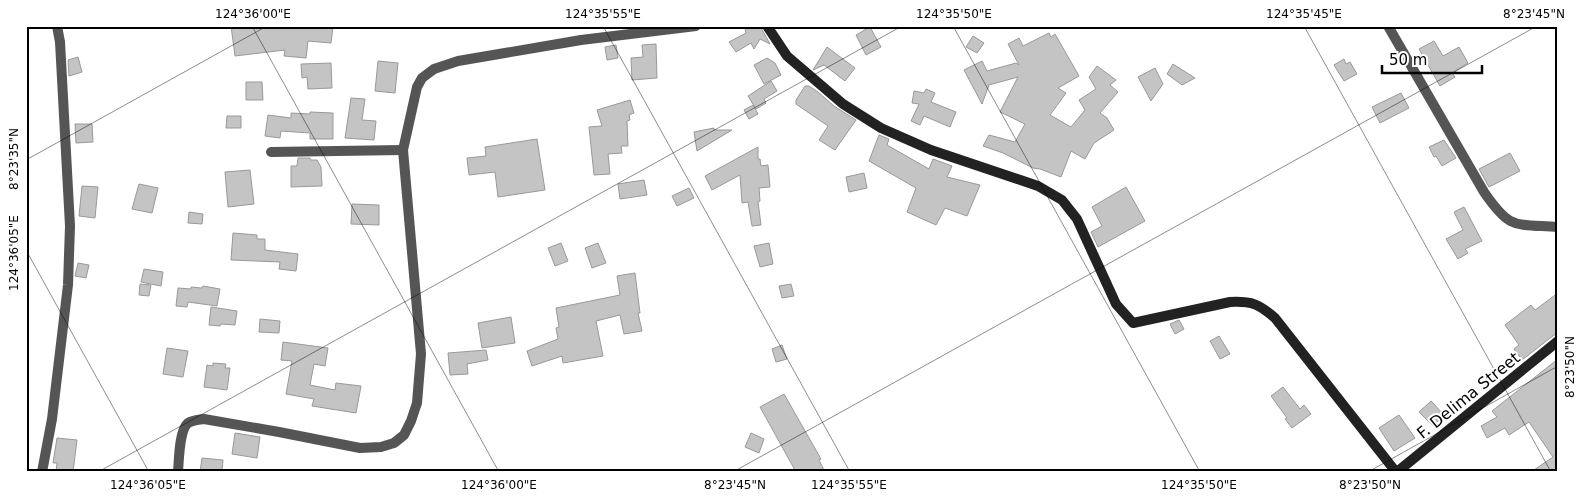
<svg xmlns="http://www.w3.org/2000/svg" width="1584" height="498" font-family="'DejaVu Sans',sans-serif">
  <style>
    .building { fill: #c4c4c4; stroke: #999 }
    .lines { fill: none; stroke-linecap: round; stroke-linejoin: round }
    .street { stroke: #555; stroke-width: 10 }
    .secondary { stroke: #222; stroke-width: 10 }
    .ticks { fill: none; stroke: #000; stroke-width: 1; stroke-opacity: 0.45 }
    .labels { text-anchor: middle; stroke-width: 4; stroke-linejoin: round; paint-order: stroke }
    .street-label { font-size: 16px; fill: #000; stroke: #fff }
    .neatline { fill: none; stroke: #000; stroke-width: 2 }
    .ticks-label { font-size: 12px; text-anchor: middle; fill: #000 }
  </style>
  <rect width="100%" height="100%" fill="#fff"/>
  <g class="building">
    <polygon points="231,26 333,26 331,43 308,41 306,58 284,56 285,50 235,56"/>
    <polygon points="752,26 760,26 770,44 760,39 754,49 751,43 736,52 729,42 746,33 745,30"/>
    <polygon points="870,27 881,47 866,55 856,35"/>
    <polygon points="1049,33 1051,37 1055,34 1079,76 1058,88 1066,93 1050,115 1071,127 1085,110 1079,100 1096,89 1089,77 1097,66 1116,80 1110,85 1118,92 1100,113 1107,118 1114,130 1094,143 1085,159 1071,151 1061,177 1040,169 1033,168 1003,153 983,146 989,135 1015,142 1025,124 1000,112 1018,77 989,85 982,104 964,70 982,61 987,71 1016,63 1019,65 1008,44 1019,38 1023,46"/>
    <polygon points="973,36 984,43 977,53 966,47"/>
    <polygon points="1434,41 1443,56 1459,47 1468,63 1452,73 1455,77 1440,86 1419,49"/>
    <polygon points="656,44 657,78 632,80 631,58 643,57 642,45"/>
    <polygon points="616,45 618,58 607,60 605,47"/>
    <polygon points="827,47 855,68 845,81 824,65 813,70"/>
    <polygon points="78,57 82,72 69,76 68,60"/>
    <polygon points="767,58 775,63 781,75 764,84 754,65"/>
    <polygon points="1344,59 1346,64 1350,62 1357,74 1344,81 1334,65"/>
    <polygon points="378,61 398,63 395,93 375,91"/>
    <polygon points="331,63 332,88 308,89 307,77 302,78 301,64"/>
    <polygon points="1173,64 1195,78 1182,85 1167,74"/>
    <polygon points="1155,68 1163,84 1151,101 1138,77"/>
    <polygon points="771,81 777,91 764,99 766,103 756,109 748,96"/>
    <polygon points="246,82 262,82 263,100 246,100"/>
    <polygon points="805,86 809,86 818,92 834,106 856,120 835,150 819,140 828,126 796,104 796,100"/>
    <polygon points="926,89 935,93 931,102 956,112 950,127 924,116 920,125 911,121 919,104 912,103 914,91 924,93"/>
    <polygon points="1401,93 1409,108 1380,123 1372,107"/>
    <polygon points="351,98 365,99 362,120 376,121 374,140 345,138"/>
    <polygon points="630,100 634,113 629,115 630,120 627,121 628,146 621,146 622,153 608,154 610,174 594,175 589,127 602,126 597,110"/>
    <polygon points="753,105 758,114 749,119 744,110"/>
    <polygon points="310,112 333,113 333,139 310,139 310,133 281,131 280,138 265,136 268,115 291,118 291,113 310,114"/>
    <polygon points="227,116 241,116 241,128 226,128"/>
    <polygon points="75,124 92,124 93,142 76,143"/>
    <polygon points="714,128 714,130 732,130 697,151 694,132"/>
    <polygon points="879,135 889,139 887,145 929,169 933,159 952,166 947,177 980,185 967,216 945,208 936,225 907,212 916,188 869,161"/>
    <polygon points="537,139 545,190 498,197 495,172 469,175 467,158 486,156 485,147"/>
    <polygon points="1444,140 1456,158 1442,166 1436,156 1434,157 1429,147"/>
    <polygon points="758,147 758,159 760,159 761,166 768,165 770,187 759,188 760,201 758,202 761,225 752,226 748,202 742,203 740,175 712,190 705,176"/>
    <polygon points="1510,153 1520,171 1489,187 1479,169"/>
    <polygon points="298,158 310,158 311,160 317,160 321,167 322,186 291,187 291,166 297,166"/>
    <polygon points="250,170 254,204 228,207 225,172"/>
    <polygon points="864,173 867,188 849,192 846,177"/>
    <polygon points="644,180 647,195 620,199 618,184"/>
    <polygon points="139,184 158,188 152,213 132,209"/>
    <polygon points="82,186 98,187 95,218 79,216"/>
    <polygon points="1126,187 1145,221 1098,247 1091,232 1102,226 1092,207"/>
    <polygon points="689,188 694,198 677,206 672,196"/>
    <polygon points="352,204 379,205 379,225 351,224"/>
    <polygon points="1464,207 1482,241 1465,249 1468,253 1458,259 1446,239 1463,230 1454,212"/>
    <polygon points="189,212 203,214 202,224 188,223"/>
    <polygon points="233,233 257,235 257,239 265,239 265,250 298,254 296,271 279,269 280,262 231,260"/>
    <polygon points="561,243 568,261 555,266 548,248"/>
    <polygon points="598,243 606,263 592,268 585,248"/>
    <polygon points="769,243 773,264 760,267 754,246"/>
    <polygon points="78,263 89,265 86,278 75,276"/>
    <polygon points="144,269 163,272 161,286 141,282"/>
    <polygon points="635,273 640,313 638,313 642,331 624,334 620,315 596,321 603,356 563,363 562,356 532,366 527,351 558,339 556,328 559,327 556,308 620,295 617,276"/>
    <polygon points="140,284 151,285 149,296 139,295"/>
    <polygon points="791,284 794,296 782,298 779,286"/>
    <polygon points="203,286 220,289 217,306 188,302 187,307 176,306 178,288 191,289 191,287 202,288"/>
    <polygon points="1558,293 1558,332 1522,360 1514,349 1519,345 1505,325 1531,305 1535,310"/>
    <polygon points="211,307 237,311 235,325 221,324 220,326 209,325"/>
    <polygon points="511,317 515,343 482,348 478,323"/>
    <polygon points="260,319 280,321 279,333 259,332"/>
    <polygon points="1179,320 1184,329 1175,334 1170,324"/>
    <polygon points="1219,336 1230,354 1220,359 1210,341"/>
    <polygon points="283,342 328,348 325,366 314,364 310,385 335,390 336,383 361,386 356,413 312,406 314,399 286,394 292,361 281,360"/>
    <polygon points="782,345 787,359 776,362 772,349"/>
    <polygon points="167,348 188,351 183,377 163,374"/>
    <polygon points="486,350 488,360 467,364 468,374 450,375 448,353"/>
    <polygon points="1558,359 1558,472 1531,472 1553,457 1529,422 1509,435 1505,428 1487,438 1481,426 1497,417 1492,411"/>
    <polygon points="213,363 226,364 225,368 230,368 227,390 204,387 207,365 213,366"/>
    <polygon points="1283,387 1300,409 1304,405 1311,414 1292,428 1285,419 1287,418 1271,396"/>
    <polygon points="784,394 821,459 819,460 825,472 796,472 760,407"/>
    <polygon points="1431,401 1444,415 1433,426 1419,412"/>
    <polygon points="1399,415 1415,438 1394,451 1379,428"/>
    <polygon points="235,433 260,437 257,458 232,454"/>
    <polygon points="751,433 764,439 759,453 745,447"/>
    <polygon points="57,438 77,440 73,472 56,472 57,463 53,463"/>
    <polygon points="202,458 223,460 222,472 200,472"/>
  </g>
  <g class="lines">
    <g class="street">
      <path d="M1388,26L1484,192C1510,230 1514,224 1558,227"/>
      <polyline points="271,152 403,150"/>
      <polyline points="42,472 52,419 68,285 70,226 60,42 57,26"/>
      <path d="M178,472C179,461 179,430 188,423C193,420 198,420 204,419L279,432L360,448L381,447L394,443L404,435L411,421L417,403L421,354L403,150L417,87L422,78L434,69L458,61L581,40L696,26"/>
    </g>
    <g class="secondary">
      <path d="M767,26L787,56L843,104L881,128L931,150L1038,186L1062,200L1077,219L1116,304L1133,323L1230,302C1252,301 1259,304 1275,318L1396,472"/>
      <polyline points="1397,472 1558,341"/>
    </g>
  </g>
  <path class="ticks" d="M252,26L499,472M603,26L850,472M953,26L1200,472M1304,26L1551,472M26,160L267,26M26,250L149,472M98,472L902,26M733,472L1537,26M1368,472L1558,366"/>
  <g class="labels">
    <g class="street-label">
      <text transform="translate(1468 395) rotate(-39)" y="6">F. Delima Street</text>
    </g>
  </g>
  <rect width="1584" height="498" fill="none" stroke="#ffffff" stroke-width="55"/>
  <path d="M1382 65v8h100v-8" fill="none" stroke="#000000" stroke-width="2.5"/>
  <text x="1389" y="65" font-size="15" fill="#000000" stroke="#ffffff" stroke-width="4" paint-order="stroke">50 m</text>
  <rect x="28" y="28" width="1528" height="442" class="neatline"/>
  <g class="ticks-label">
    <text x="253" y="18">124°36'00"E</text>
    <text x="603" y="18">124°35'55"E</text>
    <text x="954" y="18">124°35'50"E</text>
    <text x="1304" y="18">124°35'45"E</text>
    <text x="1534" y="18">8°23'45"N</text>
    <text transform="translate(14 159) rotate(-90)" y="4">8°23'35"N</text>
    <text transform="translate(14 253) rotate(-90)" y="4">124°36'05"E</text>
    <text transform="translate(1570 367) rotate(-90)" y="4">8°23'50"N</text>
    <text x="148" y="489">124°36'05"E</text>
    <text x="499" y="489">124°36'00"E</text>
    <text x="735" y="489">8°23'45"N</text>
    <text x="849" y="489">124°35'55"E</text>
    <text x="1199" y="489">124°35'50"E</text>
    <text x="1370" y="489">8°23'50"N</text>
  </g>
</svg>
